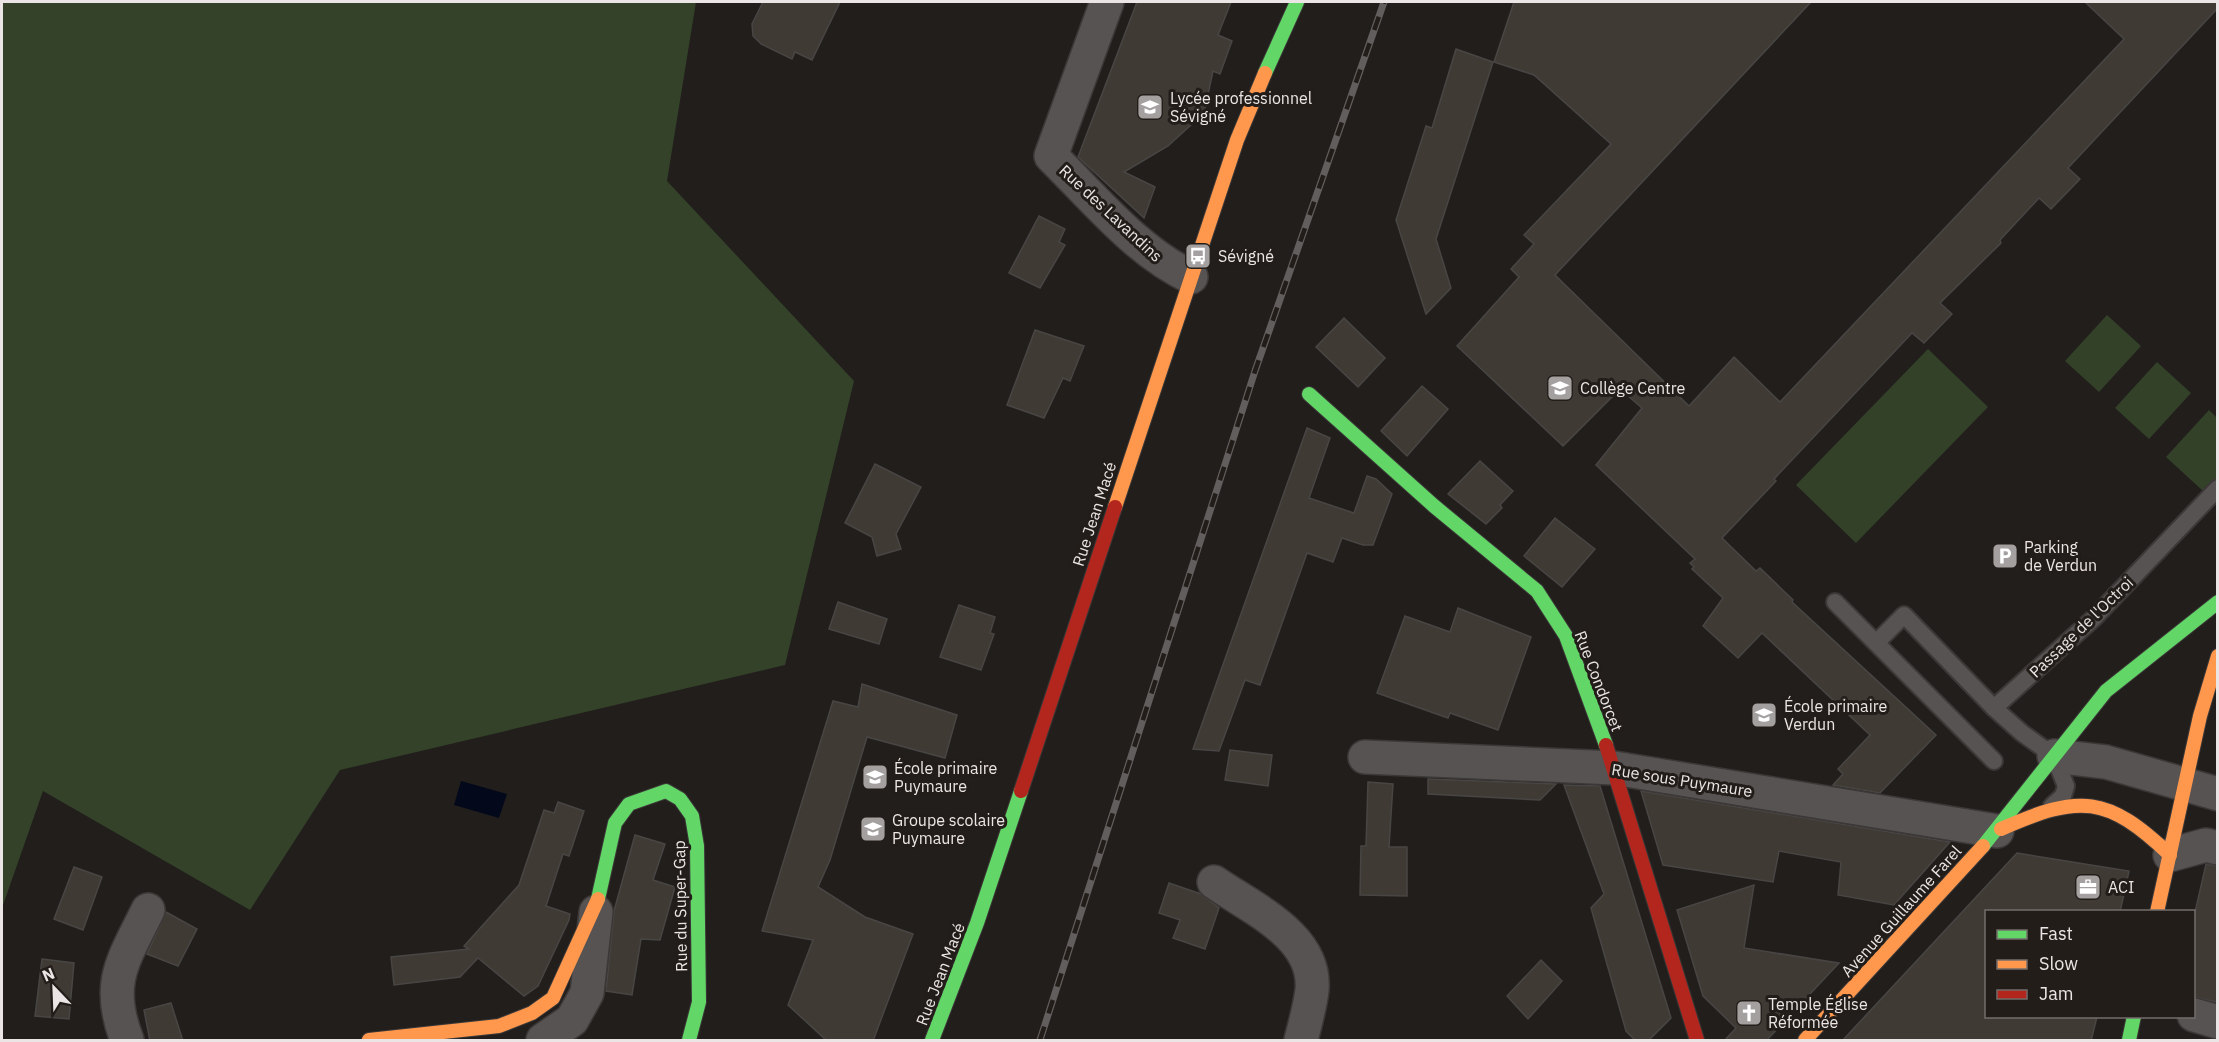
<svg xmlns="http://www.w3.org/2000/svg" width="2219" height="1042" font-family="'IBM Plex Sans',sans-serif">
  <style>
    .green { fill: #334129 }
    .forest { fill: #344229 }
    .water { fill: #03081b }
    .building { fill: #403a35; stroke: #484644; stroke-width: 1.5 }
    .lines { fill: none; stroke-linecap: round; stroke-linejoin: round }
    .lane-casing { stroke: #3b3837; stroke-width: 20 }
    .street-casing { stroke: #3b3837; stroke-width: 36 }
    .fast-casing { stroke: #3b3837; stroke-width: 16 }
    .slow-casing { stroke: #3b3837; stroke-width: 16 }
    .jam-casing { stroke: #3b3837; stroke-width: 16 }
    .lane { stroke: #565352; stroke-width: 16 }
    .street { stroke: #565352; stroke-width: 33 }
    .fast { stroke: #63d668; stroke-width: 14 }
    .slow { stroke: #ff974d; stroke-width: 14 }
    .jam { stroke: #b3261e; stroke-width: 14 }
    .rail-casing { stroke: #615e5d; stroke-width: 7 }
    .rail { stroke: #231d1a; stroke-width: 4.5; stroke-dasharray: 14; stroke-linecap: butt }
    .labels { text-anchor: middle; stroke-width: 6; stroke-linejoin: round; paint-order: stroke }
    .poi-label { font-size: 16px; fill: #ebe6e5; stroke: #231d1a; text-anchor: start }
    .street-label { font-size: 16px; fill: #ebe6e5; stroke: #231d1a }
  </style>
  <rect width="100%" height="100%" fill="#211e1c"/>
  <g class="green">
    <polygon points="2107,315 2141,346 2099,392 2065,361"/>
    <polygon points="1928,349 1988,407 1856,543 1796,485"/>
    <polygon points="2157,362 2191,393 2149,439 2115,408"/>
    <polygon points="2209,410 2217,418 2217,499 2215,502 2166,457"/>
  </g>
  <polygon class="forest" points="2,2 696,2 667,181 854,381 785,665 340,770 250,910 43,791 2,908"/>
  <polygon class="water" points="461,781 507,794 499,818 454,805"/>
  <g class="building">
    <polygon points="763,2 840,2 812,60 795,52 792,59 761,44 753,36 752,24"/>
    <polygon points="1137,2 1231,2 1218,35 1232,41 1220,74 1213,71 1204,113 1168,146 1124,172 1155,187 1144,218 1078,157"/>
    <polygon points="1514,2 1811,2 1555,275 1689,406 1734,357 1780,402 2124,39 2085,2 2217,2 2217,9 2068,168 2080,179 2051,209 2039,198 2000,240 2001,243 1940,303 1952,314 1924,343 1912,333 1774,479 1776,481 1722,538 1756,571 1760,568 1793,600 1792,602 1936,735 1880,793 1833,785 1843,774 1838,769 1870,735 1762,633 1738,658 1703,626 1723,598 1692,569 1694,567 1690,563 1695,559 1596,465 1642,408 1620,389 1563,446 1457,346 1519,277 1511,269 1534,244 1524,235 1611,144 1534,75 1494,62"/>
    <polygon points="1456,49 1493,62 1436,239 1451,288 1426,314 1396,220 1426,126 1432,128"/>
    <polygon points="1039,216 1065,229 1059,242 1065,245 1040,288 1009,273"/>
    <polygon points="1344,318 1385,358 1358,387 1316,347"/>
    <polygon points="1035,330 1084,346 1070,381 1063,378 1044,418 1007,405"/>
    <polygon points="1422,386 1448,409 1407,456 1381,431"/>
    <polygon points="1307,428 1330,438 1309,498 1354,513 1367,476 1376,479 1392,494 1373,545 1363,545 1342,538 1333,562 1307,553 1260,685 1245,680 1219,751 1193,749"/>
    <polygon points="1480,461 1513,491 1500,505 1502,508 1486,524 1448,494"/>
    <polygon points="875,464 921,487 896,534 901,549 877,556 872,537 845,523"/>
    <polygon points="1555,518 1595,549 1562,587 1524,556"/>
    <polygon points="838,602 887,619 879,644 829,629"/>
    <polygon points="959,605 995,617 990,633 994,634 981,670 940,657"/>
    <polygon points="1458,608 1531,637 1498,730 1450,713 1448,718 1377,693 1405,616 1450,632"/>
    <polygon points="862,684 957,715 945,758 867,737 830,860 818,887 865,917 913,934 873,1041 827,1041 788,1005 813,940 762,931 833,701 858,707"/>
    <polygon points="1230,750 1272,755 1268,786 1225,780"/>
    <polygon points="1428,779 1556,784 1540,800 1428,794"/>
    <polygon points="1368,782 1393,784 1389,847 1407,847 1407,896 1360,895 1361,846 1366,846"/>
    <polygon points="1564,785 1600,786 1671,1018 1648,1041 1636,1041 1626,1031 1591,908 1604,894"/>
    <polygon points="1641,791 1950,842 1894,905 1838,895 1841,862 1779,851 1773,882 1663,865"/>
    <polygon points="558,802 584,811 569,856 563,854 546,906 570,914 569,920 538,986 524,996 478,958 460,977 394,985 391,957 469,949 464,946 519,885 544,810 554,813"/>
    <polygon points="635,835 665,844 653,880 675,887 660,940 641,939 632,995 606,991 614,911"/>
    <polygon points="2017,853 2129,871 2120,912 1986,912 1986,1017 2097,1017 2091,1041 1842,1041"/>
    <polygon points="2206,864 2217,866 2217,1002 2193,997 2193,921"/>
    <polygon points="74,867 102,877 83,930 54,919"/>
    <polygon points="1169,883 1201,894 1219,908 1205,949 1173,938 1180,920 1159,913"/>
    <polygon points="1754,885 1744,948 1839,963 1766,1041 1724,1041 1736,1028 1703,996 1677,910"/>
    <polygon points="166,912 197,929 178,966 147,954"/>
    <polygon points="42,959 74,963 69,1019 35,1016"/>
    <polygon points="1541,960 1562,981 1528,1019 1507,996"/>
    <polygon points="171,1003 183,1041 150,1041 144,1010"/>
  </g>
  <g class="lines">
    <defs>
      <g id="lane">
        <polyline points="1835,602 1994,761"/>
        <polyline points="1876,643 1904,615 1994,708 2022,733 2054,756 2066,786 2063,796 2052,806"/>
        <polyline points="1994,708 2094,618 2218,488"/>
      </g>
      <g id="street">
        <path d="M1107,2L1051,156C1094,198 1136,251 1191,277"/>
        <polyline points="2054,756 2106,762 2218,794"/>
        <polyline points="1365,757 1614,768 1997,831"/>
        <polyline points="2170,855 2206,845 2218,848"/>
        <path d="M1214,882C1251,908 1317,936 1312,990C1310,1007 1305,1024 1301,1040"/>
        <polyline points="2194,1015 2218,1022"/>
        <path d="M127,1040C105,983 123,961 148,910"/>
        <polyline points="543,1040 572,1020 587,993 596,912"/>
      </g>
      <g id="fast">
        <polyline points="1265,73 1297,2"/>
        <polyline points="1309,394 1434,506 1537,591 1566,636 1606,745"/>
        <polyline points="1983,846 2106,691 2218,602"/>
        <polyline points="598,899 615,823 629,804 666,791 680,799 692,816 697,846 699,1002 689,1040"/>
        <polyline points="932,1040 977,923 1021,791"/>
        <polyline points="2129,1040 2134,1016"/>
      </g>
      <g id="slow">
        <polyline points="1115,507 1237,140 1265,73"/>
        <path d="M2001,829C2080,794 2107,795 2170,855"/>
        <polyline points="2157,912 2200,716 2218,656"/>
        <polyline points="369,1040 499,1026 532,1013 553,998 598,899"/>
        <polyline points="1805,1040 1983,846"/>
      </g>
      <g id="jam">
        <polyline points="1606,745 1697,1040"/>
        <polyline points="1021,791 1115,507"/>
      </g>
    </defs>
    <use href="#lane" class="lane-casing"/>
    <use href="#street" class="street-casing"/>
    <use href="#fast" class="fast-casing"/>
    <use href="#slow" class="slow-casing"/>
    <use href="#jam" class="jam-casing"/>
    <use href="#lane" class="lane"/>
    <use href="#street" class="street"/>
    <use href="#fast" class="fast"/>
    <use href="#slow" class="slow"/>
    <use href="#jam" class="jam"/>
    <defs>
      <polyline id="rail" points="1040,1040 1255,371 1384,2"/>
    </defs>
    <use href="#rail" class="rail-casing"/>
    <use href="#rail" class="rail"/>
  </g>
  <defs>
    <symbol id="school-square" viewBox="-11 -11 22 22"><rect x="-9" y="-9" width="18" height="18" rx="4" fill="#a4a09f" stroke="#231d1a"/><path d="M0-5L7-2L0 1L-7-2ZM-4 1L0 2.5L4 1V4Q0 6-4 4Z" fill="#fff"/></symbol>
    <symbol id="bus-square" viewBox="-11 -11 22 22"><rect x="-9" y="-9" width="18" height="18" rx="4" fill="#a4a09f" stroke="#231d1a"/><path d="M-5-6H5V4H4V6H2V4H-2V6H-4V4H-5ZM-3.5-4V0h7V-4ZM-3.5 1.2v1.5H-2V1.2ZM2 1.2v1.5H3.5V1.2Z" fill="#fff"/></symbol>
    <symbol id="parking-square" viewBox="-11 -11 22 22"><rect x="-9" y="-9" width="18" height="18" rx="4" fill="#a4a09f" stroke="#231d1a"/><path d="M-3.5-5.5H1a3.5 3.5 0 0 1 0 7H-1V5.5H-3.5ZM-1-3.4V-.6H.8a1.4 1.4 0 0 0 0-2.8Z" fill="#fff"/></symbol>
    <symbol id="office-square" viewBox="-11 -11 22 22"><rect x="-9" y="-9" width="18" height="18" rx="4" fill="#a4a09f" stroke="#231d1a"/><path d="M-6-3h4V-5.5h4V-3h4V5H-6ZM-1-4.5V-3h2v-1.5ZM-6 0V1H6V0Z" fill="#fff"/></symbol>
    <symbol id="church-square" viewBox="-11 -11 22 22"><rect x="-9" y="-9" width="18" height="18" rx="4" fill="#a4a09f" stroke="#231d1a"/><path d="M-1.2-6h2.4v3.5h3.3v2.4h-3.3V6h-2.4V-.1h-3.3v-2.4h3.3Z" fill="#fff"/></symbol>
  </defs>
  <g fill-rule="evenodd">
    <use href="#school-square" x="1135" y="92" width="30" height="30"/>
    <use href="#bus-square" x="1183" y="241" width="30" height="30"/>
    <use href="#school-square" x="1545" y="373" width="30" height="30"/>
    <use href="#parking-square" x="1990" y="541" width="30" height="30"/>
    <use href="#school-square" x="1749" y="700" width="30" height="30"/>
    <use href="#school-square" x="860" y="762" width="30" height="30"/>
    <use href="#school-square" x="858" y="814" width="30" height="30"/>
    <use href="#office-square" x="2073" y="872" width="30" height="30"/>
    <use href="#church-square" x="1734" y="998" width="30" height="30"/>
  </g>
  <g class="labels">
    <g class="poi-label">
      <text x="1170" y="104">Lycée professionnel<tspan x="1170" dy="18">Sévigné</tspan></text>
      <text x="1218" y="262">Sévigné</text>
      <text x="1580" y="394">Collège Centre</text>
      <text x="2024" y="553">Parking<tspan x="2024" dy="18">de Verdun</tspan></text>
      <text x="1784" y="712">École primaire<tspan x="1784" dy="18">Verdun</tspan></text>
      <text x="894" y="774">École primaire<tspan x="894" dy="18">Puymaure</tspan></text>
      <text x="892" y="826">Groupe scolaire<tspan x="892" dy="18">Puymaure</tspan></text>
      <text x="2108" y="893">ACI</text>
      <text x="1768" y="1010">Temple Église<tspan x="1768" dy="18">Réformée</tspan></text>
    </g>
    <g class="street-label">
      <text transform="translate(1111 213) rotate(43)" y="6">Rue des Lavandins</text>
      <text transform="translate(1094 514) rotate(-72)" y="6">Rue Jean Macé</text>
      <text transform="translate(2081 627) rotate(-44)" y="6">Passage de l'Octroi</text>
      <text transform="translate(1599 681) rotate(69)" y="6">Rue Condorcet</text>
      <text transform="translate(1682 780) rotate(9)" y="6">Rue sous Puymaure</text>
      <text transform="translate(680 906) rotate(-91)" y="6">Rue du Super-Gap</text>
      <text transform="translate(1901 911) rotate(-48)" y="6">Avenue Guillaume Farel</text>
      <text transform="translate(940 974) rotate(-69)" y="6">Rue Jean Macé</text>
    </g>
  </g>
  <rect width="2219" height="1042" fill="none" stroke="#ebe6e5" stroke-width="6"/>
  <rect x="1985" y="910" width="210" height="108" fill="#231d1a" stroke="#736d6b" stroke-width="1.5"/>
  <rect x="1997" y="930" width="30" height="9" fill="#63d668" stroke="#736d6b" stroke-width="1.5"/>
  <text x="2039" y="940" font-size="18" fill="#ebe6e5">Fast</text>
  <rect x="1997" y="960" width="30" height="9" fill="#ff974d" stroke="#736d6b" stroke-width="1.5"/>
  <text x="2039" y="970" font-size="18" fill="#ebe6e5">Slow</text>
  <rect x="1997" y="990" width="30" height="9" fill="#b3261e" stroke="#736d6b" stroke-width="1.5"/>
  <text x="2039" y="1000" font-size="18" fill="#ebe6e5">Jam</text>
  <g transform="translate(54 988) rotate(337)" stroke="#231d1a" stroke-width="4.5" paint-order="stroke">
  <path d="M0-4.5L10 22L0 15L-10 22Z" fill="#ebe6e5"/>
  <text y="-9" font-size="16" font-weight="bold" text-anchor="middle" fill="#ebe6e5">N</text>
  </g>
</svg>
